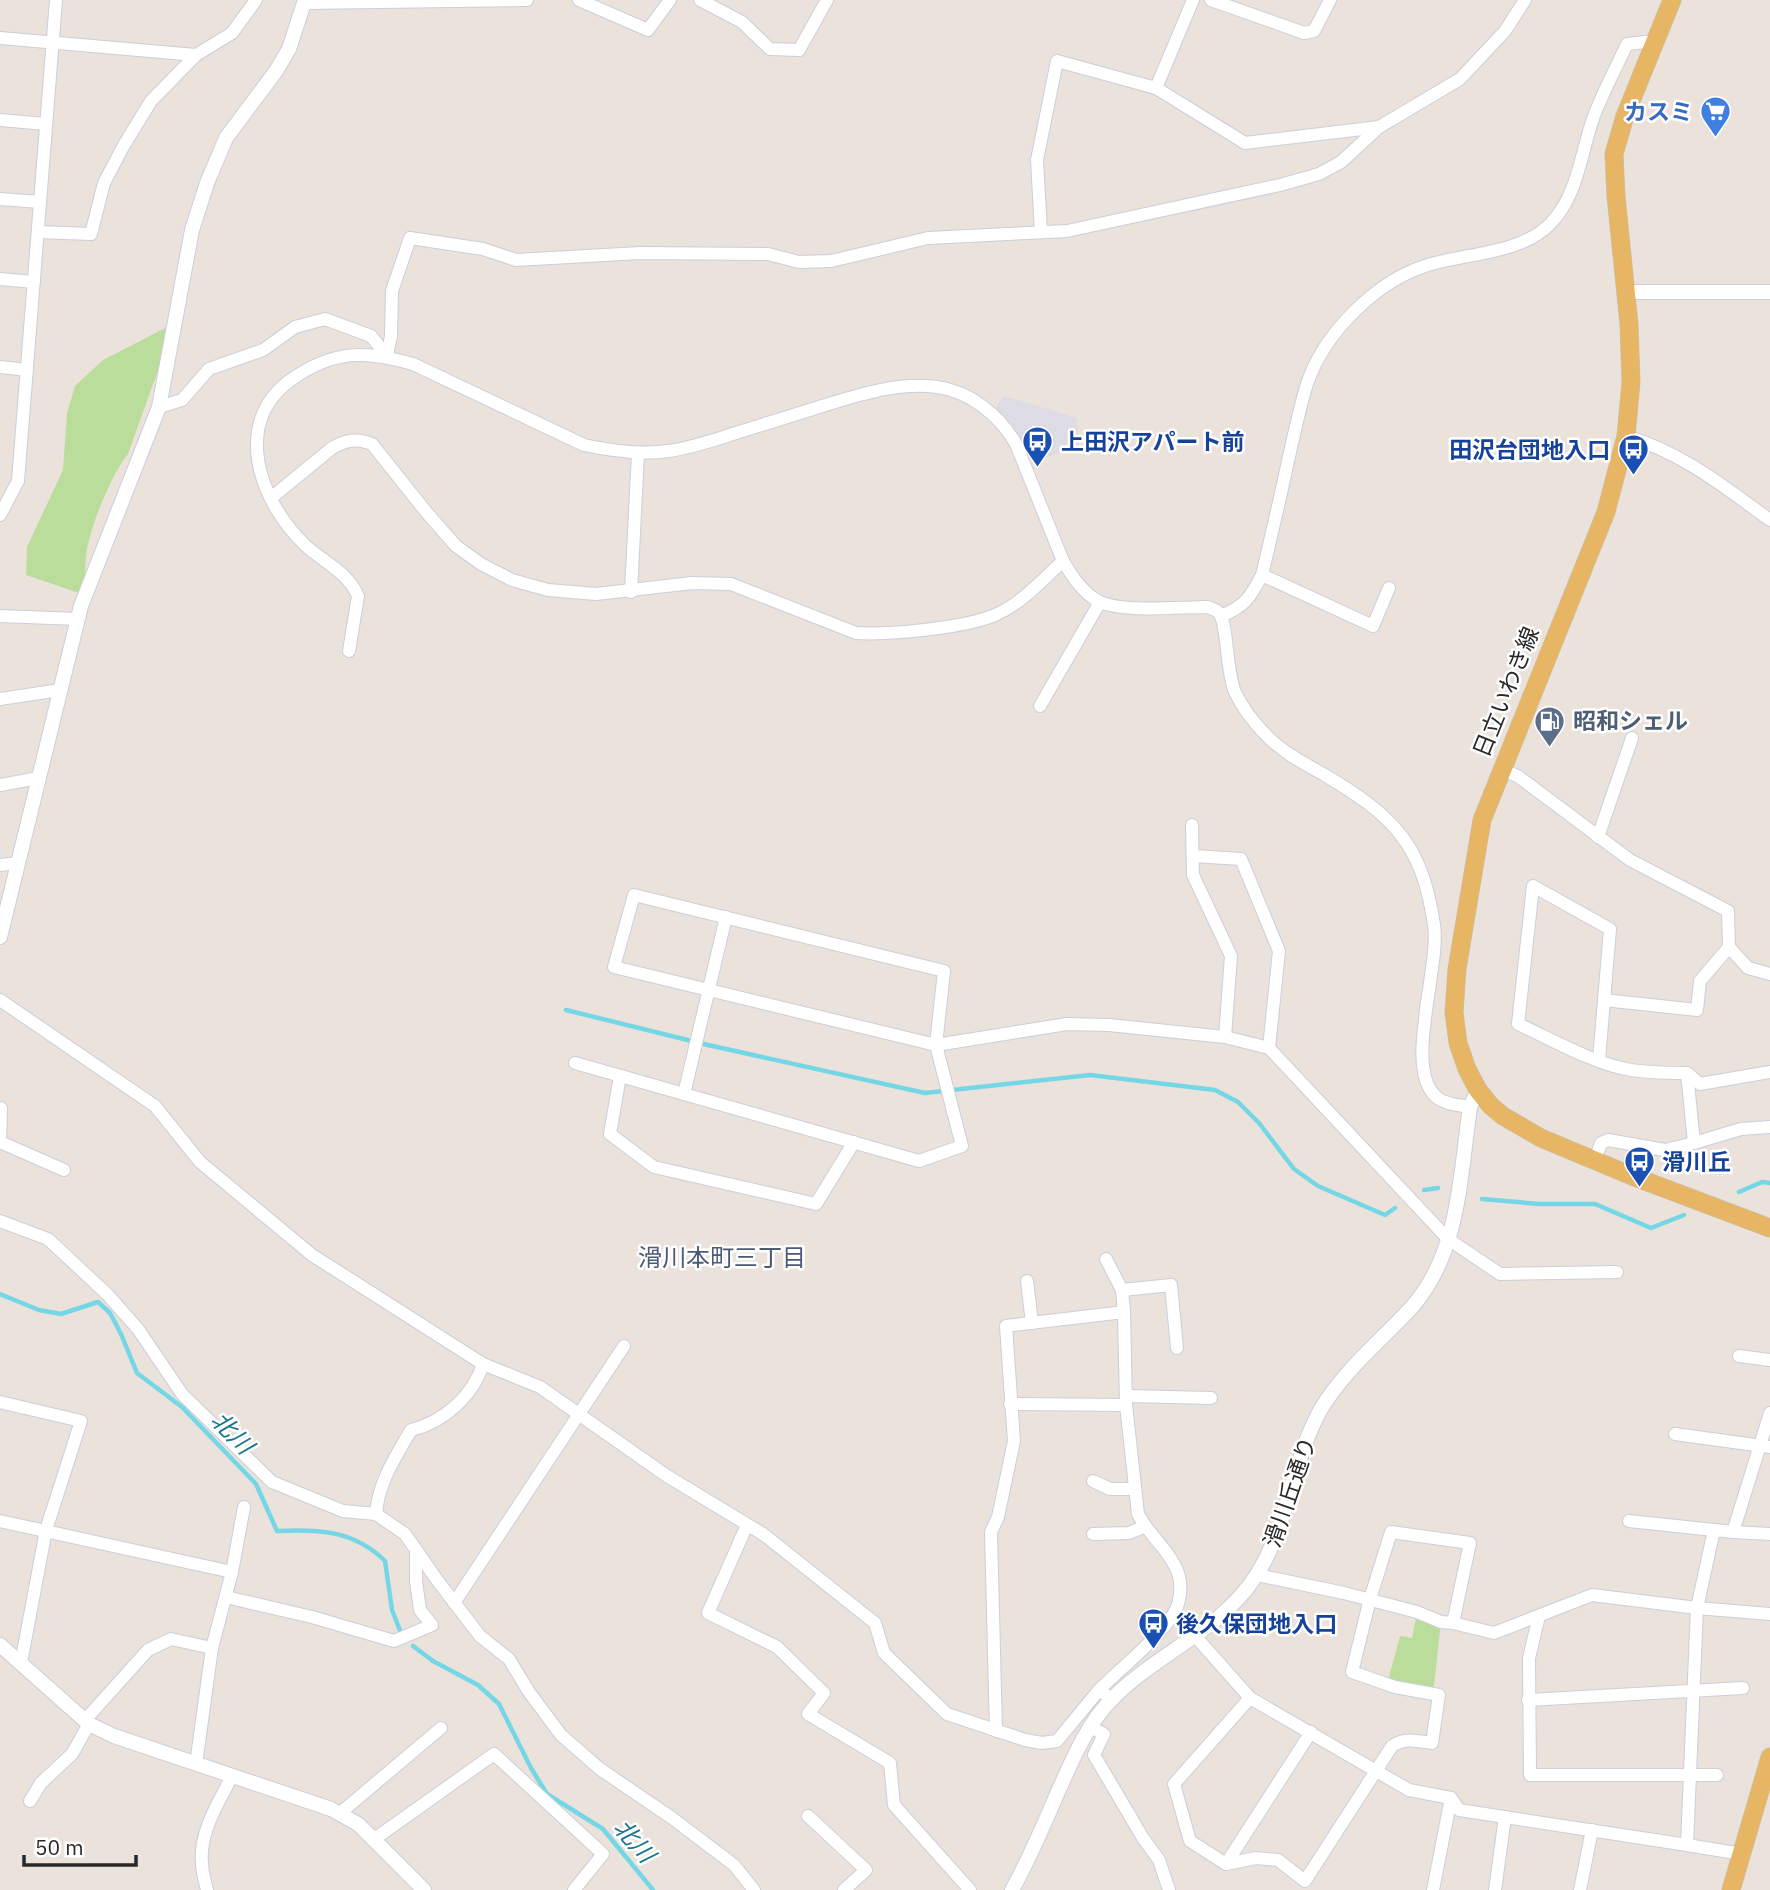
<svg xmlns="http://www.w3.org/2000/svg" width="1770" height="1890" font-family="'IBM Plex Sans','Noto Sans JP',sans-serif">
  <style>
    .industrial { fill: #dddbe3 }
    .green { fill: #bbdd9b }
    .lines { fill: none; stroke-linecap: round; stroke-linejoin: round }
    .stream { stroke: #75d7e6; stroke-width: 4.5 }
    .minor-casing { stroke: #cacfda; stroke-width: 14 }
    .tertiary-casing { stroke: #cacfda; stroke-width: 16 }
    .primary-casing { stroke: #c3c3c3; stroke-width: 19 }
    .minor { stroke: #fff; stroke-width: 12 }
    .tertiary { stroke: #fff; stroke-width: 14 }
    .primary { stroke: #e6b664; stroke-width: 18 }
    .labels { text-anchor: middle; stroke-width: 5; stroke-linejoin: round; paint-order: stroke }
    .shop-label { font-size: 23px; font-weight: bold; fill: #366cbe; stroke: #fff; text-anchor: end }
    .transit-label { font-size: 23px; font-weight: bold; fill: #164399; stroke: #fff; text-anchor: start }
    .street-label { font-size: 23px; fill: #292929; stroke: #fff }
    .service-label { font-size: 23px; font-weight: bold; fill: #4e5e75; stroke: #fff; text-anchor: start }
    .neighbourhood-label { font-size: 24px; fill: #4c5a76; stroke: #fff }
    .water-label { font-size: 24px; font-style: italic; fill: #16768f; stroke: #fff }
  </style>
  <rect width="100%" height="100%" fill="#eae2db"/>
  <polygon class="industrial" points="1004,396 1077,418 1079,445 1033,463 1017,431 996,407"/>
  <g class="green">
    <path d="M175,323L128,454C112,473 88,531 86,556C85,569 85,582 85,595L26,575L27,547L63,470L67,413L75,386L103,360Z"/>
    <polygon points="1417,1612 1441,1622 1433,1694 1388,1681 1400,1636 1412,1638"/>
  </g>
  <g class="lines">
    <g class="stream">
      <polyline points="566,1010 708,1045 925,1093 1090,1075 1215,1090 1238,1102 1259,1123 1294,1169 1318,1186 1385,1215 1395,1208"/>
      <polyline points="1424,1190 1438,1188"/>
      <polyline points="1739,1192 1762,1182 1770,1183"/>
      <polyline points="1482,1199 1539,1204 1595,1204 1651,1228 1684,1215"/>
      <path d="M0,1294L39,1310L61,1314L98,1302L110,1313L121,1334L137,1373L182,1407L256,1484L277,1531C317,1529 354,1530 385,1561L392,1610L401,1633"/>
      <polyline points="413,1646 433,1661 478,1685 499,1704 531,1768 547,1794 603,1829 653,1890"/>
    </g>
    <defs>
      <g id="minor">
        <polyline points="579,0 648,30 670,0"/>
        <polyline points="700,0 742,22 770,49 799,50 827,0"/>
        <polyline points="1211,0 1304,33 1314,31 1330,0"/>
        <polyline points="304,3 527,0"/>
        <polyline points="0,38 196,55 232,33 256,0"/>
        <polyline points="1156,88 1193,0"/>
        <polyline points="0,120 46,124"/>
        <polyline points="0,199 40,202"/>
        <polyline points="38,232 91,234 104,183 124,145 151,101 196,55"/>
        <polyline points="1041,232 1037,160 1057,61 1156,88 1245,143 1379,127"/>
        <polyline points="0,279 34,282"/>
        <polyline points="387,356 391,336 392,291 410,238 483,249 516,260 640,253 768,254 799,262 831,261 928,238 1067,231 1280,185 1319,174 1341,162 1379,127 1460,79 1505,31 1525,0"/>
        <polyline points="0,367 27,370"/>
        <polyline points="159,407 182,400 209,369 263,350 295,327 325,319 371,336 387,356"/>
        <path d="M1626,436C1683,453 1723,486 1770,520"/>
        <path d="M271,498L332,448C346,440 356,438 372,444L427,513L456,546L481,564L512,580L548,590L596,594L692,583L731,584L856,633C890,635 964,628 995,615C1021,604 1042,580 1063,561"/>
        <polyline points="0,515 18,481 56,0"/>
        <polyline points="1262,575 1373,626 1389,588"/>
        <polyline points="631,592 638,453"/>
        <polyline points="0,616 78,619"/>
        <path d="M1221,616C1245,606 1250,598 1262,575C1271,537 1280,499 1288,461C1294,436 1299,409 1307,384C1324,333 1376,281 1428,265C1467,253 1522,254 1551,223C1579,193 1580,154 1594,116C1603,92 1616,68 1627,44L1655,41"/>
        <path d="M349,651L358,596C348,572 323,562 305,545C259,501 231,422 292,379C334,350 365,350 413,364L584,445C612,451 640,455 669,451C691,448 714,440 736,433C768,423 800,413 832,403C866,393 901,382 937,387C970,391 1000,416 1016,444L1063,561C1072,576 1082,592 1098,601C1121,613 1180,607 1207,607C1212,608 1216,609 1220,614C1228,629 1226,671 1235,692C1243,709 1253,722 1266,735C1281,751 1303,763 1323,774C1392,815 1422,842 1434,925C1441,966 1401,1074 1439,1099C1448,1105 1459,1105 1470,1107"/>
        <polyline points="0,699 60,690"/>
        <polyline points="1040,706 1100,602"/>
        <polyline points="1502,769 1519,777 1630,860 1728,911 1729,947 1748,968 1770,974"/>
        <polyline points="0,785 38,778"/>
        <polyline points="1192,825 1193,875 1231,956 1225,1037"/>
        <polyline points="1598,837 1632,738"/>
        <polyline points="1193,856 1241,859 1279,951 1269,1048"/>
        <polyline points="0,865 18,863"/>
        <polyline points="0,1000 155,1106 200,1162 312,1255 483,1364 540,1387 667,1476 763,1534 875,1623 884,1653 947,1714 1025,1740 1042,1743 1057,1741 1099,1690 1112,1699"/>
        <polyline points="1604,1000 1697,1010 1700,981 1729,947"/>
        <path d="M1599,1060L1610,929L1533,886L1518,1024C1551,1039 1591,1062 1626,1069C1646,1073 1667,1073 1687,1073L1694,1143L1741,1129L1770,1127"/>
        <polyline points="575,1063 919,1161 962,1146 936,1045 944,971 634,895 614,967 936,1045 1067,1024 1109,1025 1225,1037 1269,1048 1448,1239 1500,1274 1617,1272"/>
        <polyline points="1687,1073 1700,1084 1770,1072"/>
        <polyline points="620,1076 610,1134 654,1167 816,1204 854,1142"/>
        <polyline points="684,1094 726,917"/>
        <polyline points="0,1142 64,1170"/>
        <polyline points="0,1142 1,1108"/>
        <polyline points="1595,1160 1601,1143 1608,1140 1665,1150 1694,1143"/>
        <polyline points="0,1221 48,1239 107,1294 138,1329 182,1394 272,1482 343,1511 376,1514 405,1534 437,1580 480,1636 509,1659 529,1692 561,1735 600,1769 672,1818 734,1865 754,1890"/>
        <polyline points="1106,1259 1122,1290 1124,1312"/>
        <polyline points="1027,1281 1032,1323"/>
        <polyline points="1122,1290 1171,1285 1177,1348"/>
        <polyline points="1739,1356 1770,1360"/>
        <polyline points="1126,1396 1211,1398"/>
        <polyline points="0,1402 81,1421 46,1530 21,1663"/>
        <polyline points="1010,1404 1126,1405"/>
        <polyline points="1675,1434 1770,1447"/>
        <polyline points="1093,1481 1110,1489 1135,1489"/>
        <path d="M376,1514C378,1483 396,1456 411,1430C444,1422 473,1396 483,1364"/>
        <polyline points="0,1521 232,1572"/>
        <polyline points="1629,1521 1714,1530"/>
        <polyline points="747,1525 708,1613 777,1647 824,1693 808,1714 890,1763 894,1805 970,1890"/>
        <polyline points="1733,1532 1770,1534"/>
        <polyline points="1093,1534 1129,1533 1144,1527"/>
        <polyline points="1257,1575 1344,1593 1417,1612 1441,1622 1453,1623"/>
        <polyline points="226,1597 312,1617 394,1641 432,1625 420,1610 416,1581 416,1551"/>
        <polyline points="454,1603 624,1346"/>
        <polyline points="1539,1616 1529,1658 1530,1775 1717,1775"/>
        <polyline points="1196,1637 1250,1698 1409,1790 1451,1798 1459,1810 1687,1845"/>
        <polyline points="1250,1698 1174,1784 1190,1841 1226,1864 1311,1732"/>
        <polyline points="1528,1700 1743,1688"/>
        <polyline points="85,1720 148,1650 171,1639 212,1648"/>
        <polyline points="1090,1727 1104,1734 1094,1755 1143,1838 1159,1860 1169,1890"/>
        <path d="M996,1731L991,1532L998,1517L1014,1441L1006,1326L1124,1312L1126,1405L1138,1514C1149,1536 1172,1552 1179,1576C1182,1588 1180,1603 1174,1613C1162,1635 1118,1671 1099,1690"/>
        <polyline points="196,1764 212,1648 232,1572 244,1507"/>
        <polyline points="30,1801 41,1783 72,1754 89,1724"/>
        <polyline points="339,1814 441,1728"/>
        <polyline points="808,1816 866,1870 844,1890"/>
        <polyline points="373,1840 494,1754 603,1854 574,1890"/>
        <polyline points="1742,1854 1687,1845 1697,1608 1714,1530 1733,1532 1770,1413"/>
        <path d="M1226,1864L1256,1858L1278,1860L1305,1881L1392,1746C1405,1737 1418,1741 1432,1743L1439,1695L1395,1687L1352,1672L1370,1599L1391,1532L1470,1543L1453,1623L1494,1633L1592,1595L1697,1608L1770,1614"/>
        <path d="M207,1890C205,1881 202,1872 202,1863C199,1832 219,1802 232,1776"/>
        <polyline points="1433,1890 1451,1798"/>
        <polyline points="1495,1890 1505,1817"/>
        <polyline points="1580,1890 1592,1830"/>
      </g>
      <g id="tertiary">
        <polyline points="1626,292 1770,292"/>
        <polyline points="0,937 81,606 159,407 192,230 207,183 226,138 276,71 289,49 305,0"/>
        <polyline points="0,1645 89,1724 114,1736 331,1809 358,1824 424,1890"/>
        <path d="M1012,1890C1029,1859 1043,1827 1057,1794C1072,1761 1086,1725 1112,1699C1157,1653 1220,1631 1256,1576C1289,1525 1291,1462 1321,1409C1345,1369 1381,1341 1412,1307C1460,1252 1460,1175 1470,1107L1478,1090"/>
      </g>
      <g id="primary">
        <polyline points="1672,0 1625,116 1614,154 1616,196 1629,324 1631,382 1626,436 1606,512 1482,820 1457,969 1454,1012 1458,1043 1467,1069 1478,1090 1491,1106 1503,1116 1541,1138 1632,1176 1770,1228"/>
        <polyline points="1731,1890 1770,1757"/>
      </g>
    </defs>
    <use href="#minor" class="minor-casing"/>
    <use href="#tertiary" class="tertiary-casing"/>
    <use href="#primary" class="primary-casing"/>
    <use href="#minor" class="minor"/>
    <use href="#tertiary" class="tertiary"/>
    <use href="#primary" class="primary"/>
  </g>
  <defs>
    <symbol id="supermarket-pin" viewBox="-11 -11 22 30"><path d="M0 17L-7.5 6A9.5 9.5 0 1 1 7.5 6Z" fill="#3f7fe0" stroke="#fff"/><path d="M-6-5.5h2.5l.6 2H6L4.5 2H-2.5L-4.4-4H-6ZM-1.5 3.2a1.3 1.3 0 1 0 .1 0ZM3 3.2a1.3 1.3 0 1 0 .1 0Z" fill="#fff"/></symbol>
    <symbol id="bus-pin" viewBox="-11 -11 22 30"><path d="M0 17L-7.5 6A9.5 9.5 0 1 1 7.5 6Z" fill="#1a4fb4" stroke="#fff"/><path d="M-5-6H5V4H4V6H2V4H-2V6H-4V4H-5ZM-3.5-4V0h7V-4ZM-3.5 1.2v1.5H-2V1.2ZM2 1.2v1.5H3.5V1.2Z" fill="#fff"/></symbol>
    <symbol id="fuel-pin" viewBox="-11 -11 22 30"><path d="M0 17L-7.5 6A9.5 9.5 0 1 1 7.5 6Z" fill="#5c6f8a" stroke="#fff"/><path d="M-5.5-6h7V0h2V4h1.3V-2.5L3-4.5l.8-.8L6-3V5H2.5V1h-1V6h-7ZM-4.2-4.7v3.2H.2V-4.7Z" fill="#fff"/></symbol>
  </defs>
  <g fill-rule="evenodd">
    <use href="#supermarket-pin" x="1698" y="94" width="35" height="47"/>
    <use href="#bus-pin" x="1020" y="424" width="35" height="47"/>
    <use href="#bus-pin" x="1616" y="432" width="35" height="47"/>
    <use href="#fuel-pin" x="1532" y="704" width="35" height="47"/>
    <use href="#bus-pin" x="1622" y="1144" width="35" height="47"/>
    <use href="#bus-pin" x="1136" y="1606" width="35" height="47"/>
  </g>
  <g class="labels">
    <g class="shop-label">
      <text x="1693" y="120">カスミ</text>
    </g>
    <g class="transit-label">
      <text x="1061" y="450">上田沢アパート前</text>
      <text x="1610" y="458" text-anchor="end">田沢台団地入口</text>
      <text x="1662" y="1170">滑川丘</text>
      <text x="1176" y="1632">後久保団地入口</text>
    </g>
    <g class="street-label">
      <text transform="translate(1506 692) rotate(-68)" y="8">日立いわき線</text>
      <text transform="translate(1290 1492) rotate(-71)" y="8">滑川丘通り</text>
    </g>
    <g class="service-label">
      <text x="1573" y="729">昭和シェル</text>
    </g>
    <g class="neighbourhood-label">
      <text x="722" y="1266">滑川本町三丁目</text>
    </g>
    <g class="water-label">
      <text transform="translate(232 1433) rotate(46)" y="8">北川</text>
      <text transform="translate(634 1841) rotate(49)" y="8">北川</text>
    </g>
  </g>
  <path d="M24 1855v10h112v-10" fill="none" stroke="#292929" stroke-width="3.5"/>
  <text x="35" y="1855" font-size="21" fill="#292929" stroke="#ffffff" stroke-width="5" paint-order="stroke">50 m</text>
</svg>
